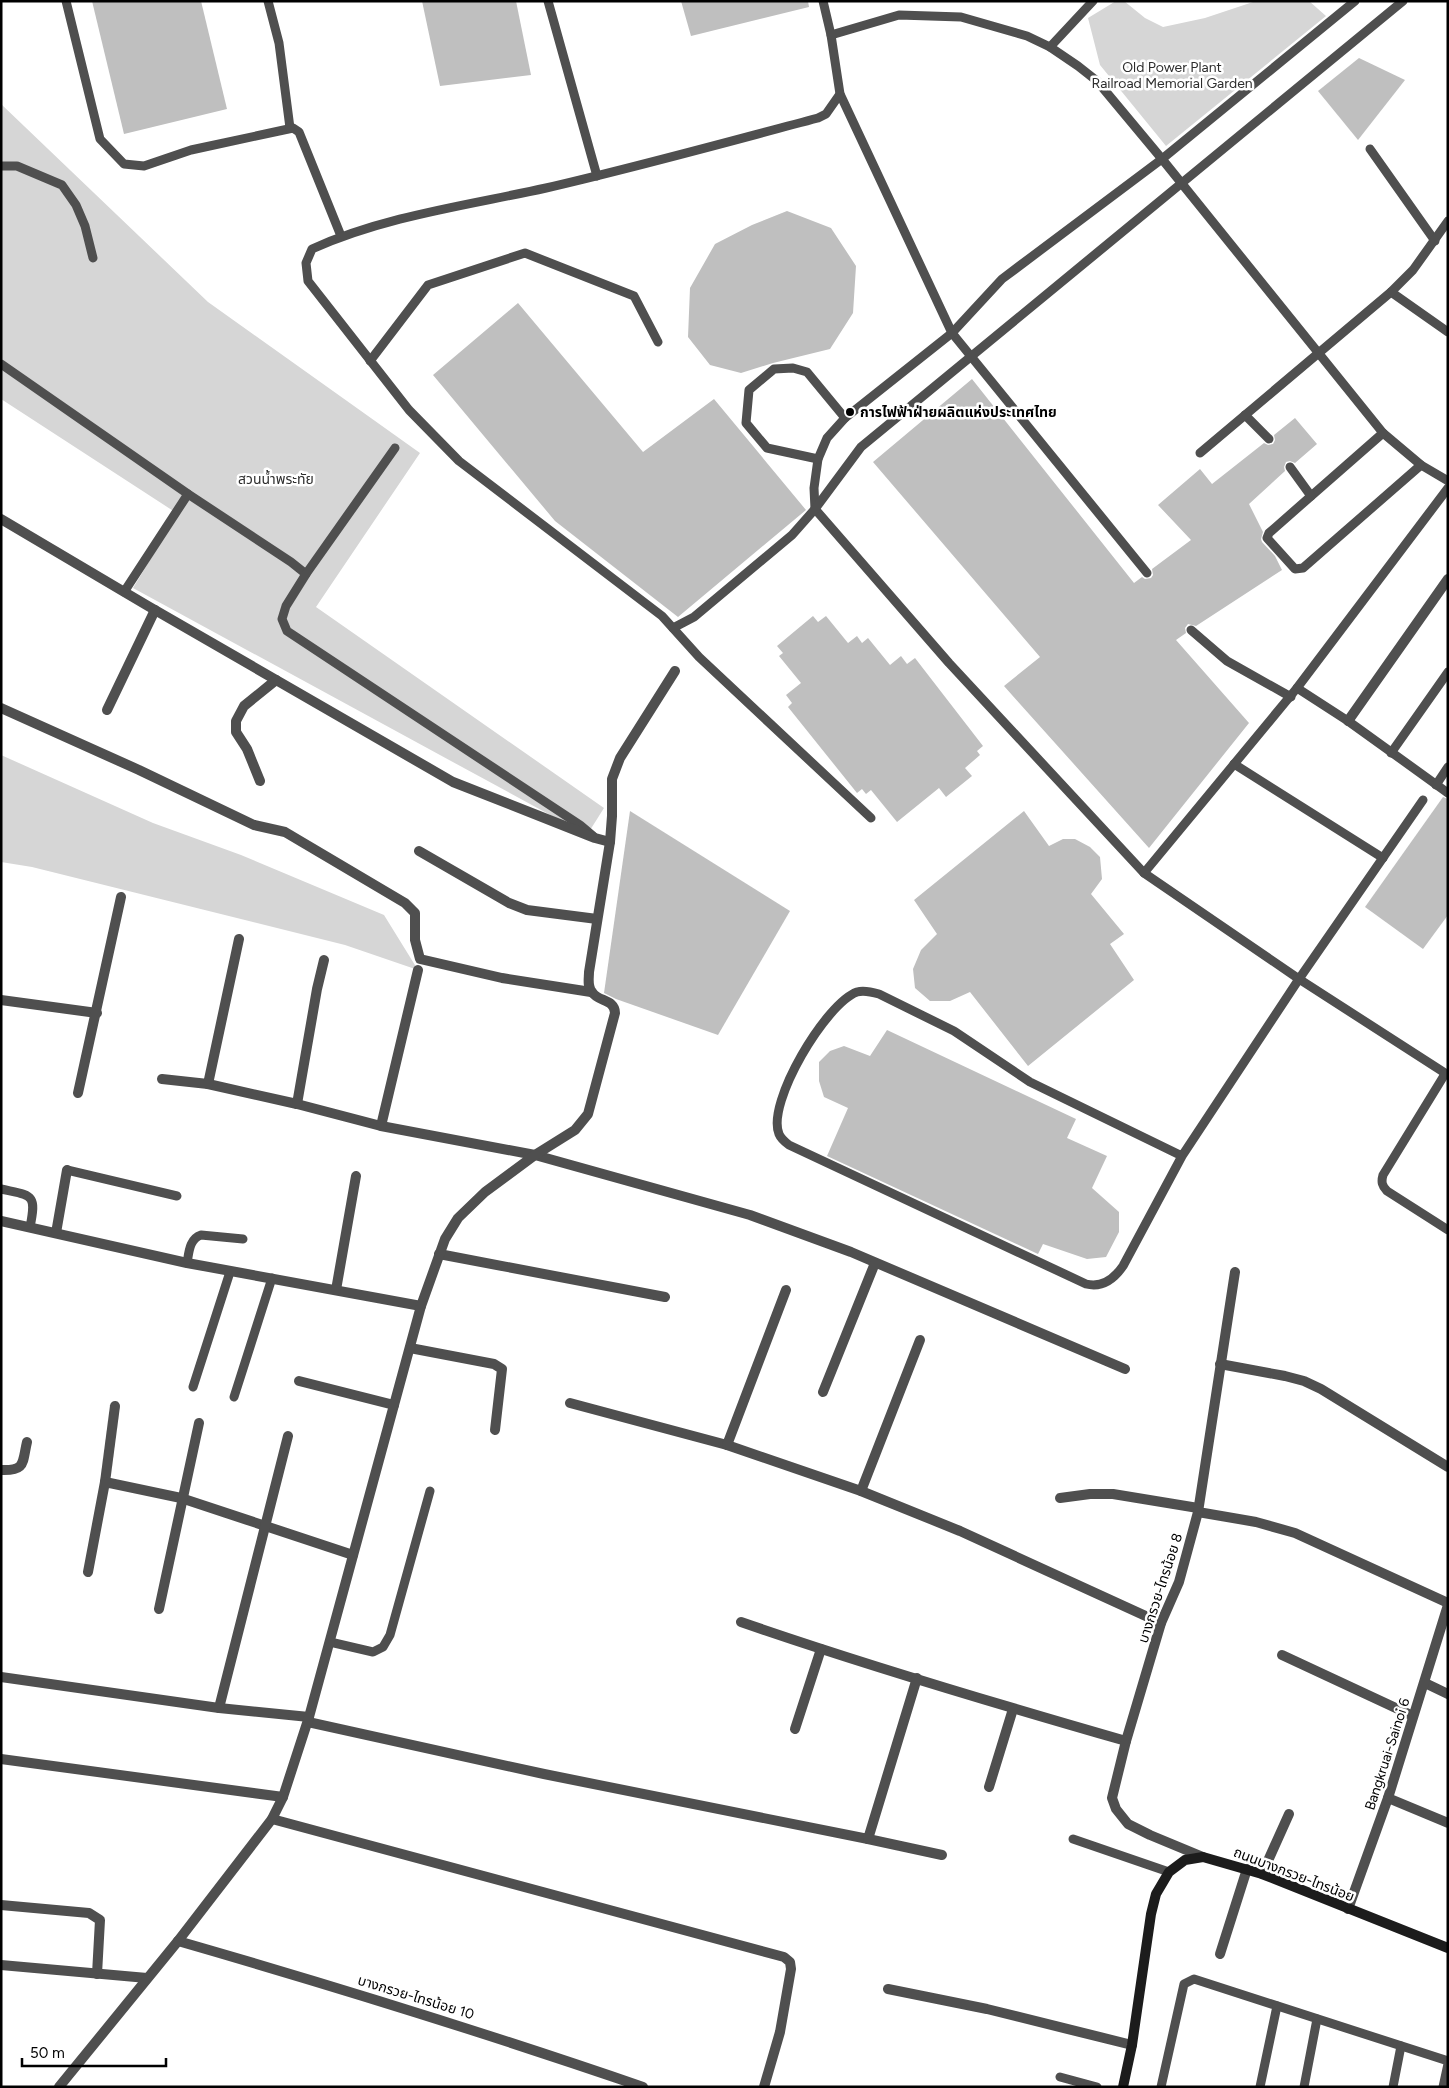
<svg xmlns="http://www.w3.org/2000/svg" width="1449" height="2088" font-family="Figtree,'Noto Sans Thai',sans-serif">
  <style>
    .green { fill: #d6d6d6 }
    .building { fill: #bfbfbf }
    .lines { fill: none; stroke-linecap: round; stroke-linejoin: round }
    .service { stroke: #4f4f4f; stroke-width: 9 }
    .minor { stroke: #4f4f4f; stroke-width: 10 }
    .secondary { stroke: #1c1c1c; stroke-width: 10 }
    .poi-dot { fill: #000; stroke: #fff; stroke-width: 2 }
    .labels { text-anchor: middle; stroke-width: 5; stroke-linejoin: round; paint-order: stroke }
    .park-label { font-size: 14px; fill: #2d2d2d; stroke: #fff }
    .poi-label { font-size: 14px; font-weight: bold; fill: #000; stroke: #fff; text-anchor: start }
    .street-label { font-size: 14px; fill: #000; stroke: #fff }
  </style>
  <rect width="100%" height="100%" fill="#fff"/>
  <g class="green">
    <polygon points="1116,1 1124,1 1145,18 1163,27 1205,18 1256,1 1309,1 1326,16 1166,146 1100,65 1088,18"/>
    <polygon points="1,104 208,302 420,453 316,607 604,808 587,835 133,588 178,514 1,399"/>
    <polygon points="1,755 153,823 241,855 384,915 418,970 345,945 32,867 1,862"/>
  </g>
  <g class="building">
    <polygon points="92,1 201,1 227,109 124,134"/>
    <polygon points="422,1 516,1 531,75 440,86"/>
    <polygon points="681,1 808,1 809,7 691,36"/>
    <polygon points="1359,58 1405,80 1358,140 1318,91"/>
    <polygon points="787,211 831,228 856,266 853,313 830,349 773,363 741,373 710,365 688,337 690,288 715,244 752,225"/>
    <polygon points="518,303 643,452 714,399 806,510 678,617 555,521 433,375"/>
    <polygon points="972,379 1134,583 1142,577 1145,579 1151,578 1153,575 1152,569 1191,540 1158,505 1200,469 1212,484 1264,443 1268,445 1273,444 1275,440 1274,435 1295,418 1317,444 1295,463 1290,461 1286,462 1284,467 1285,471 1249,504 1263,532 1261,539 1262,542 1275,556 1282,570 1196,626 1188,624 1185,628 1186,633 1176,640 1249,723 1149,848 1004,686 1040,657 873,462"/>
    <polygon points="813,616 818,622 826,616 848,643 857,636 862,643 868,638 890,665 901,656 907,664 915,658 983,746 977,751 980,755 965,768 972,776 946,797 939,788 897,822 871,790 866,794 862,789 857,793 788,707 792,703 786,695 801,683 779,656 783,653 777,646"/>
    <polygon points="1443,797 1448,799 1448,915 1423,949 1365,907"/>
    <polygon points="630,811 790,911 718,1035 616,999 604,993"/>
    <polygon points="1024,811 1049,846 1063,839 1075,839 1090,847 1100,857 1102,879 1091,894 1124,934 1110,944 1134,980 1028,1066 970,992 950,1001 930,1001 915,988 913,969 921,950 937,934 914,900"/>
    <polygon points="887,1030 1076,1119 1067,1138 1107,1156 1092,1188 1119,1212 1119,1232 1106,1257 1087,1259 1043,1244 1038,1254 827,1156 848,1108 824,1097 819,1081 819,1062 830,1051 844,1046 870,1056"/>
  </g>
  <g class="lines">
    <g class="service">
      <polyline points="66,1 100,139 124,164 144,166 191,150 293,128 299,132 341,236"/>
      <polyline points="268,1 279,43 290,128"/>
      <polyline points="548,1 597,176"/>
      <polyline points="823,1 831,35 840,94 952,333 1147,573"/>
      <polyline points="1355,1 1162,159 1002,279 952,333 845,418 827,438 818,459 814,488 815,509 949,663 1144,873 1299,979 1448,1075"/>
      <polyline points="831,35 899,15 961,17 1027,36 1050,47 1078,66 1097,81 1162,159 1383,433 1421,465 1448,481"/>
      <polyline points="1050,47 1093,1"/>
      <path d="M840,94L826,114L818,118C727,142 637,167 546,188C469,205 385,216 312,249L306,263L308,281L409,410L459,461L662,616L699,657L871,818"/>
      <polyline points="1370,149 1435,241"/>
      <polyline points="1,166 17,166 62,185 76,205 85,226 93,258"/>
      <polyline points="1391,292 1448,332"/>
      <polyline points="370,361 428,285 525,253 634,296 658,342"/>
      <polyline points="1,364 188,494 291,562 306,574"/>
      <polyline points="1245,415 1269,439"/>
      <polyline points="1383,433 1269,533 1267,538 1295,569 1303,568 1421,465"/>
      <polyline points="395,448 306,574 286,606 282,619 287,631 580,825 593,836"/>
      <polyline points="1200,453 1391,292 1413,270 1448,221"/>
      <polyline points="818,459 767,448 746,423 749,390 774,369 793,368 807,372 845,418"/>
      <polyline points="1290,467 1311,496"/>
      <polyline points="124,592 188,494"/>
      <polyline points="673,628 694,617 792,535 815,509 861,447 1403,1"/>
      <polyline points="1191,630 1227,661 1291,697"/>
      <polyline points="1297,688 1348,721 1448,793"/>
      <polyline points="1391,753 1448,672"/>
      <polyline points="1234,764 1383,858"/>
      <polyline points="1436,785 1448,767"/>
      <polyline points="1144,873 1297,688 1448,488"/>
      <path d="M1445,1074L1383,1175C1381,1182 1382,1186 1387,1191L1448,1230"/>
      <path d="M1182,1156L1030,1082L954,1031L879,994C872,992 864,990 857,992C826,1003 766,1103 779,1134C781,1139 785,1142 789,1145L1086,1284C1102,1288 1114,1279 1123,1266L1182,1156L1299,979L1423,800"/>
      <polyline points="67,1170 177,1196"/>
      <path d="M1,1189C32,1196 37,1193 30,1227"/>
      <path d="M187,1263C189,1253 189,1239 201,1235L243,1239"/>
      <polyline points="193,1387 230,1272"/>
      <polyline points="234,1397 272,1278"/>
      <polyline points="330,1642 373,1652 383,1647 390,1635 430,1491"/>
      <polyline points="1073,1839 1169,1872"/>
      <polyline points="1060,2077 1097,2087"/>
      <polyline points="1161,2087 1184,1984 1194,1979 1448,2061"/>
      <polyline points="1260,2087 1277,2006"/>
      <polyline points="1304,2087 1317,2019"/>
      <polyline points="1393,2087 1401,2046"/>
      <polyline points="1443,2087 1448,2064"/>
    </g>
    <g class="minor">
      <polyline points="1,519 148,606 453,782 595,838 610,842"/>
      <polyline points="1,708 139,770 254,825 285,832 405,903 415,913 415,940 420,959 502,978 591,992"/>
      <polyline points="107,710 155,610"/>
      <polyline points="1348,721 1448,579"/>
      <polyline points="260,781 247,749 236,732 236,721 244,706 276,680"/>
      <polyline points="419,851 509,903 527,910 597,919"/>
      <polyline points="1,1000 97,1013"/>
      <polyline points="162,1079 208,1084 297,1104 381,1126 535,1155 750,1215 851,1252 1125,1369"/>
      <polyline points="208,1084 239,939"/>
      <polyline points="78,1093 121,897"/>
      <polyline points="297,1104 317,989 324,960"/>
      <polyline points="381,1126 418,970"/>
      <polyline points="1,1221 187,1263 421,1306"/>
      <polyline points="56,1233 67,1170"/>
      <polyline points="439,1254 665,1297"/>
      <polyline points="336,1290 356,1176"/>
      <polyline points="410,1348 494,1364 502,1369 495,1430"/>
      <polyline points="1220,1364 1285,1376 1304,1381 1321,1389 1448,1467"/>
      <polyline points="299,1381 394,1405"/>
      <polyline points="823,1392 875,1263"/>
      <polyline points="570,1403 727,1445 861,1491 960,1531 1161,1623"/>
      <polyline points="727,1445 786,1290"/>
      <path d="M1,1470C26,1471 22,1463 27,1442"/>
      <polyline points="105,1482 115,1406"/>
      <polyline points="861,1491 920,1340"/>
      <polyline points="1060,1498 1090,1494 1113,1494 1198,1508"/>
      <polyline points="1198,1512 1256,1522 1295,1533 1448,1603"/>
      <polyline points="88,1572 105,1482 181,1498 353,1555"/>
      <polyline points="159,1609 199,1423"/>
      <path d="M741,1622C868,1666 997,1704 1126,1741"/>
      <polyline points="1282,1655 1413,1716"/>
      <polyline points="1,1677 219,1708 309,1717"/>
      <polyline points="1425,1683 1448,1694"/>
      <polyline points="219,1708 288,1436"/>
      <polyline points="308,1722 544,1774 868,1839 917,1678"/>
      <polyline points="795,1729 821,1649"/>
      <polyline points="1,1759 283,1797"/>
      <polyline points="989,1787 1013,1709"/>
      <polyline points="1388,1798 1448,1823"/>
      <polyline points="272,1819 784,1957 790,1962 791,1969 780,2032 764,2087"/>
      <polyline points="868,1839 942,1855"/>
      <polyline points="1203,1857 1150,1835 1128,1824 1116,1809 1112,1798 1126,1741 1161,1623 1179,1582 1198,1512 1235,1272"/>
      <polyline points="1262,1874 1289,1814"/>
      <polyline points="1,1905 89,1913 100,1920 97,1974"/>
      <polyline points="1348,1909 1388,1798 1448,1605"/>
      <path d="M178,1941C334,1986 489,2034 643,2087"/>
      <polyline points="1220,1954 1247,1869"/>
      <polyline points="1,1965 147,1978"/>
      <polyline points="888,1989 987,2009 1132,2045"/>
      <path d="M59,2087L178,1941L272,1819L283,1797L309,1717L421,1306L445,1239L458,1218L485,1192L535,1155L575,1130L588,1114L615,1013C615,999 598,1002 592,992C587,986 589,979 589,972L610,842L612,816V779L620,758L675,671"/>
    </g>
    <polyline class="secondary" points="1123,2087 1132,2045 1151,1914 1156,1894 1169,1872 1185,1860 1203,1857 1262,1874 1448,1948"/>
  </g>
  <circle class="poi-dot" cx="850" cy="412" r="5"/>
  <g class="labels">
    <g class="park-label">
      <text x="1172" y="72">Old Power Plant<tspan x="1172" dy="16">Railroad Memorial Garden</tspan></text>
      <text x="276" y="484">สวนน้ำพระทัย</text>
    </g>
    <g class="poi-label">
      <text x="860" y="417">การไฟฟ้าฝ่ายผลิตแห่งประเทศไทย</text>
    </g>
    <g class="street-label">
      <text transform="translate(1160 1588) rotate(-72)" y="5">บางกรวย-ไทรน้อย 8</text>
      <text transform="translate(1387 1754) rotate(-72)" y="5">Bangkruai-Sainoi 6</text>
      <text transform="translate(1294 1874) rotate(21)" y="5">ถนนบางกรวย-ไทรน้อย</text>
      <text transform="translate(416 1997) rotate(17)" y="5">บางกรวย-ไทรน้อย 10</text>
    </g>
  </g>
  <rect width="1449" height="2088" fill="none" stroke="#000000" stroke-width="5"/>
  <path d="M22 2058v8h144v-8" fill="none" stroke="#000000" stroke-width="2.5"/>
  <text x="30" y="2058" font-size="15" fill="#000000" stroke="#ffffff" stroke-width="4" paint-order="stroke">50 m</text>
</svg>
